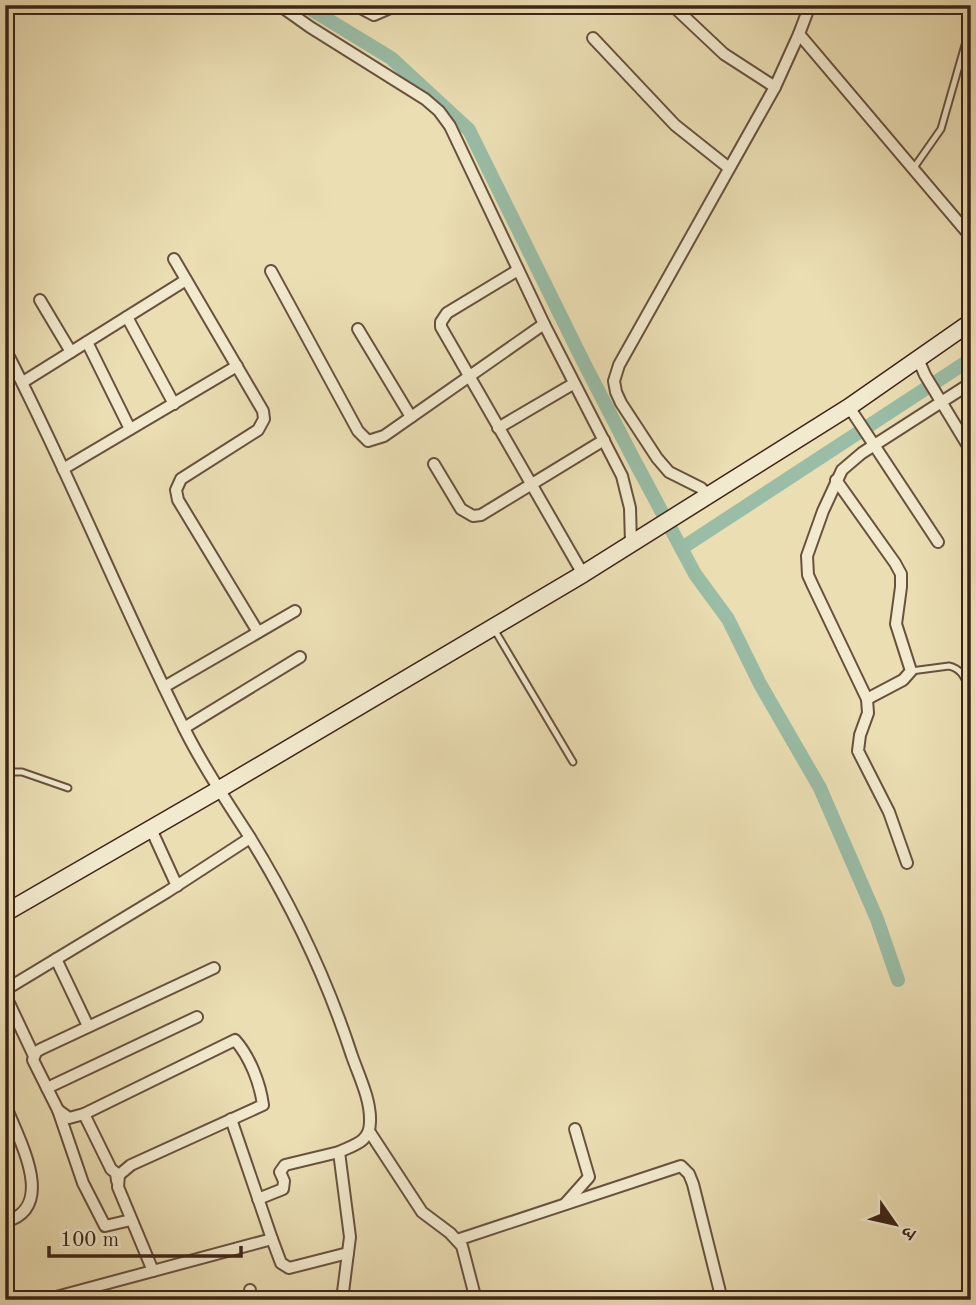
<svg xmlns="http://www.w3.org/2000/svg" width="976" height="1305" font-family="'Old Standard TT','Noto Serif Devanagari',serif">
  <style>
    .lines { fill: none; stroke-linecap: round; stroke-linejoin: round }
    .canal { stroke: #99bda6; stroke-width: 14 }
    .lane-casing { stroke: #68523e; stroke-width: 9 }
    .street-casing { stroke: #68523e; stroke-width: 14 }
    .secondary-casing { stroke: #3d2417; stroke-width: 19 }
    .lane { stroke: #f2eace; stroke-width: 5 }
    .street { stroke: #f2eace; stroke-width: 10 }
    .secondary { stroke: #f2eace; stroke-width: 16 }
  </style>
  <rect width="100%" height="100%" fill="#ebdeb3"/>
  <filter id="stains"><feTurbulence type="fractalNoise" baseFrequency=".00286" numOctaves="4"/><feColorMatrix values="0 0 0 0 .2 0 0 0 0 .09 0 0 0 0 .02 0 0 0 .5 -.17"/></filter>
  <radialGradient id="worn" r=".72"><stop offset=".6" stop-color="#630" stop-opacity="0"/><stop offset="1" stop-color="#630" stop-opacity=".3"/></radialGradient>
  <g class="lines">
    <g class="canal">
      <polyline points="304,5 391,58 469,130 583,361 633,458 695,574 728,619 760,684 820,788 877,919 898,980"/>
      <polyline points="682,548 971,359"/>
    </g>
    <defs>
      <g id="lane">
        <polyline points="913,169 941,129 971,24"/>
        <polyline points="494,629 573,762"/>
        <path d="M911,671L949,666C963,669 965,680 971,692"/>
        <polyline points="5,772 22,772 68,788"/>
      </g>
      <g id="street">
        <polyline points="279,5 310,27 425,99 439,111 450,126 544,324 622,476 630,508 631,543"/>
        <polyline points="355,5 374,15 397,5"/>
        <polyline points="672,5 724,54 775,87"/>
        <polyline points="810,5 799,34 971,237"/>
        <polyline points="593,38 675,125 729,168"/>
        <polyline points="174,259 263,411 264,419 258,430 181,479 176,490 178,500 258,632"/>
        <polyline points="518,270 447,313 441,322 441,327 583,574"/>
        <polyline points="271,271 358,431 368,441 384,436 544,324"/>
        <polyline points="40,300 71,352"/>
        <polyline points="127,317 174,404"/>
        <polyline points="358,329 411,417"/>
        <polyline points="87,342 130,429"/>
        <path d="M5,349C70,474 122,606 186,732C204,768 227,802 249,836C291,904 327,979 352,1056C359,1076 371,1100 370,1122C370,1142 354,1145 339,1152L350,1237L342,1300"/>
        <polyline points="918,359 925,375 971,451"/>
        <polyline points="23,382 186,280"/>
        <polyline points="849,407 938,542"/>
        <polyline points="498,428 573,384"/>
        <polyline points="434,464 461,509 473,516 481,515 604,440"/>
        <polyline points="63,469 237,366"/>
        <polyline points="836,480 895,563 901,574 901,587 896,624 911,671 903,680 867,699"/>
        <polyline points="707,494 701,488 669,472 657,458 621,403 616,392 614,381 619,365 775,87 799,34"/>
        <polyline points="164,687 295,611"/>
        <polyline points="184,728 300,657"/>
        <polyline points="151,829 177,886"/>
        <polyline points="907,863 889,812 858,751 860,735 868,713 867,699 813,586 808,575 807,556 823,511 842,470 862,453 971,383"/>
        <polyline points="56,959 88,1026"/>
        <polyline points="5,990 167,892 250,838"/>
        <polyline points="8,1001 34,1056"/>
        <polyline points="47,1088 197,1017"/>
        <path d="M5,1104C17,1137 59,1207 5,1222"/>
        <polyline points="58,1110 83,1183 105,1226 131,1220"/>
        <polyline points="84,1114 111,1169 116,1173 117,1181"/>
        <polyline points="231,1119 272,1239"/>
        <polyline points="369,1131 422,1212 450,1233 462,1246 476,1300"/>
        <polyline points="258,1199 283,1189 284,1181 280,1172 285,1165 339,1152"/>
        <polyline points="565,1204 589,1177 575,1129"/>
        <polyline points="457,1240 681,1166 689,1174 693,1184 722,1300"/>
        <path d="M153,1271L118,1187L119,1175L131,1165L263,1105C260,1083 250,1057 235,1040L84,1114L69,1118L58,1110L33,1060L36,1052L41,1049L214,968"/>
        <polyline points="45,1300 272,1239 281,1263 289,1268 348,1253"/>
        <polyline points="250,1300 250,1290"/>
      </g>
      <polyline id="secondary" points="5,913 218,790 583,574 849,407 971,322"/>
    </defs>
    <use href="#lane" class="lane-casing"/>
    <use href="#street" class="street-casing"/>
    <use href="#secondary" class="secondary-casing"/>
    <use href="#lane" class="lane"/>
    <use href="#street" class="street"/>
    <use href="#secondary" class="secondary"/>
  </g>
  <rect width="976" height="1305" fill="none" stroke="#ebdeb3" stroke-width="28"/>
  <rect x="7" y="7" width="962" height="1291" fill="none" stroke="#3d2417" stroke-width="3.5"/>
  <rect x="14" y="14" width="948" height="1277" fill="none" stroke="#3d2417" stroke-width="2"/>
  <g transform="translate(895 1224) rotate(124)" stroke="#f2eace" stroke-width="5" paint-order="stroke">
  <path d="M0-5L12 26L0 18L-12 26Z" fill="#3d2417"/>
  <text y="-10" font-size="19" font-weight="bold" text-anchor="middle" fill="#3d2417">उ</text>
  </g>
  <path d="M49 1246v10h192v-10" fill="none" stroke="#3d2417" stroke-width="3.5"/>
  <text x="60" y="1246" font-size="21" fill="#3d2417" stroke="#f2eace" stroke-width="5" paint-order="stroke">100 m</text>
  <rect width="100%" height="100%" filter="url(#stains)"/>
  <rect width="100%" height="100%" fill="url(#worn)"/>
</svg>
